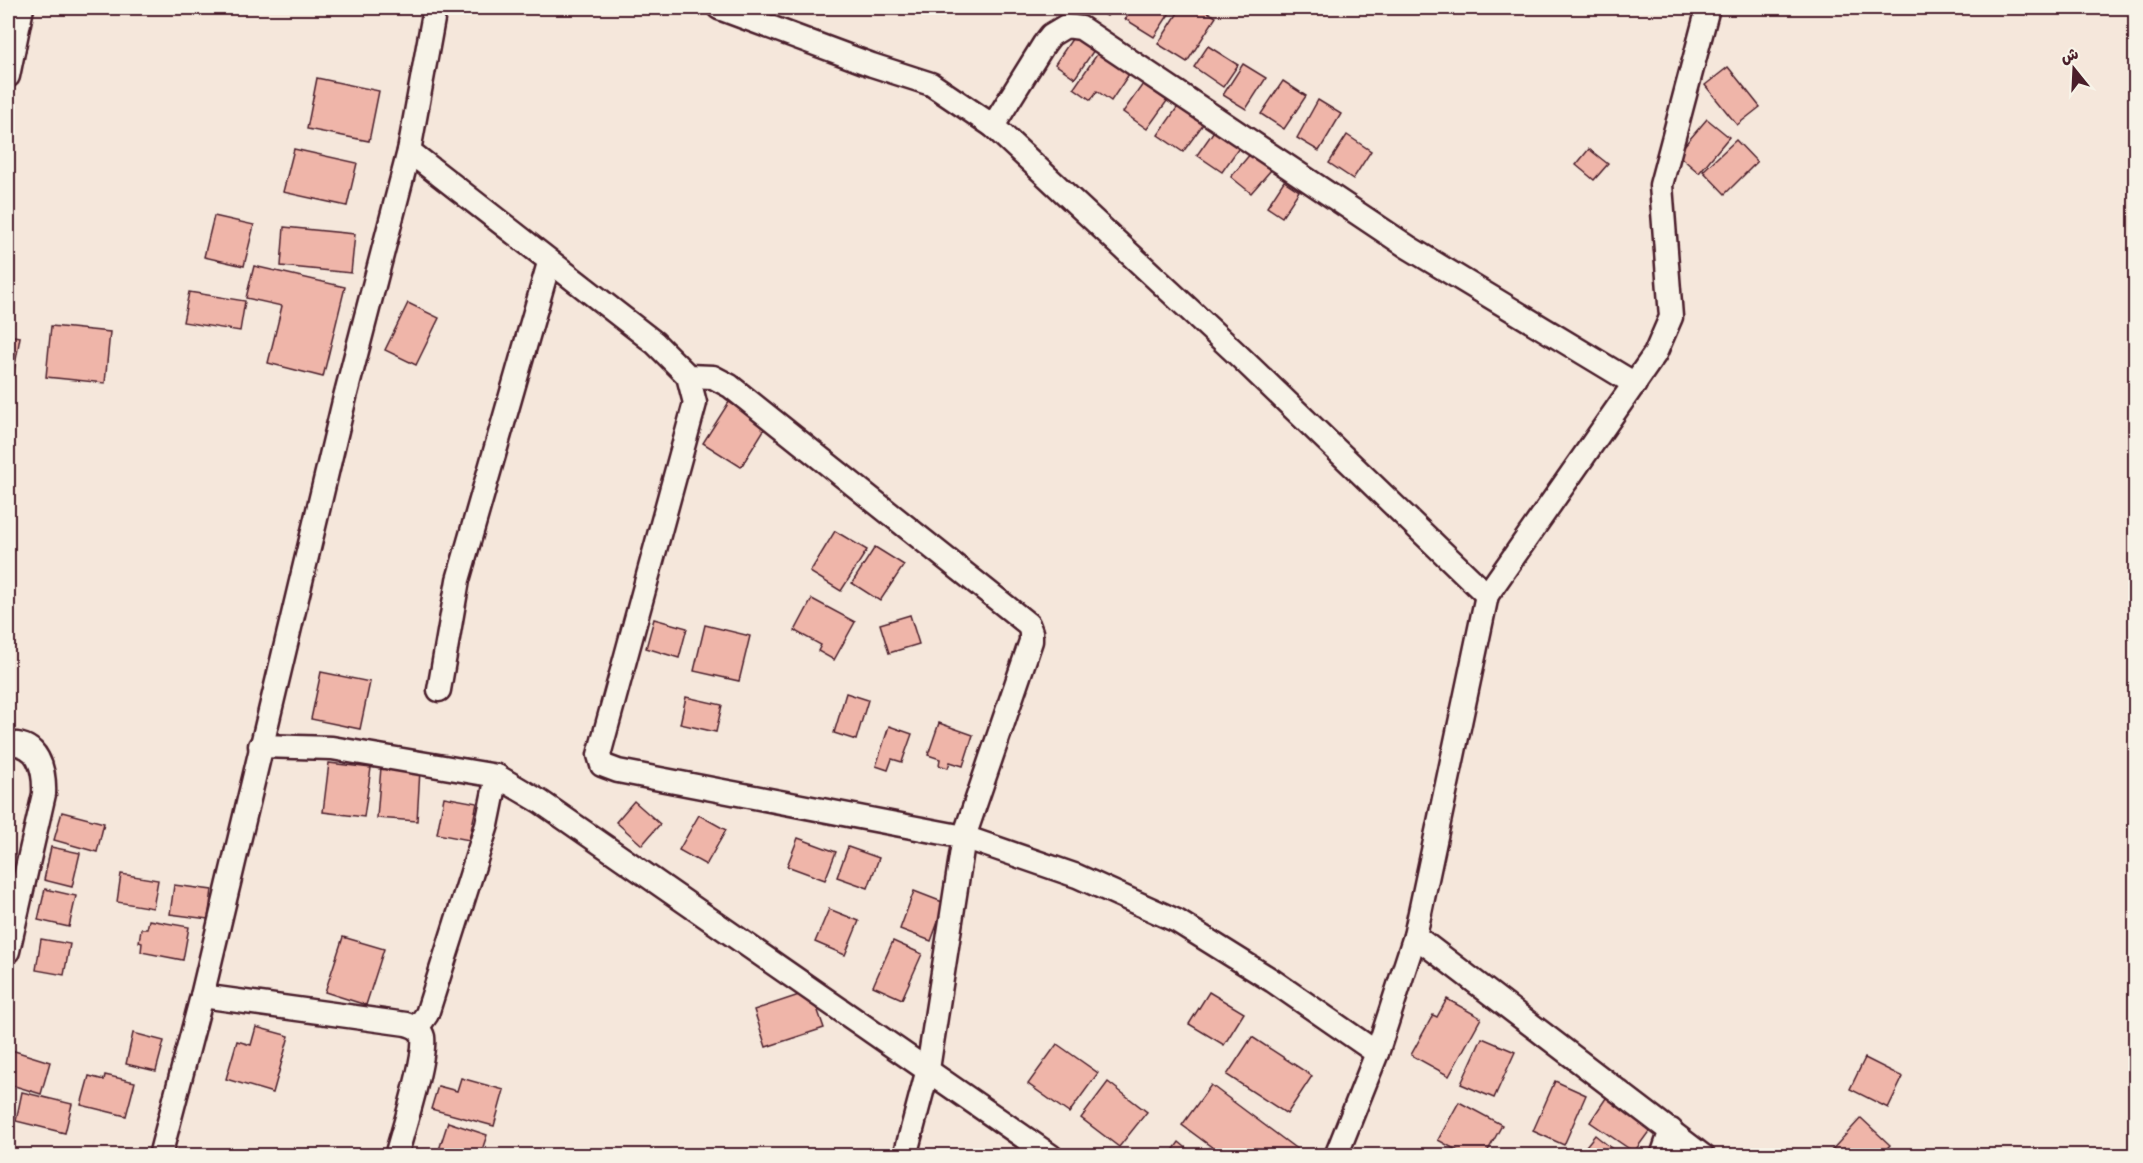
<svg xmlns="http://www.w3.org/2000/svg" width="2143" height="1163" font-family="'Gochi Hand','Playpen Sans Arabic',sans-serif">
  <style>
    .building { fill: #efb5a9; stroke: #4a1f2b; stroke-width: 1.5 }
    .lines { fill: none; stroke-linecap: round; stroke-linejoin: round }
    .minor-casing { stroke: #4a1f2b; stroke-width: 27 }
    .minor { stroke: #f7f3e8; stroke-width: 22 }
  </style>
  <rect width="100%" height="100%" fill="#f5e7db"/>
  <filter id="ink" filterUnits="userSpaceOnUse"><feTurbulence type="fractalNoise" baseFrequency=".0167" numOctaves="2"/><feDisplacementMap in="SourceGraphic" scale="12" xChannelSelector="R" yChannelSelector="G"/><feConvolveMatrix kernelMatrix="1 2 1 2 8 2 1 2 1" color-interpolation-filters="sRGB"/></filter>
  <g filter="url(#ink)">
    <g class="building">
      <polygon points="1094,8 1113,8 1107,16"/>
      <polygon points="1132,8 1173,8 1154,37 1125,19"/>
      <polygon points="1181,8 1201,8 1216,17 1187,62 1158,44"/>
      <polygon points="1074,36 1094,50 1075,78 1055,64"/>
      <polygon points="1208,46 1238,65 1223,87 1194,67"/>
      <polygon points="1098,53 1129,74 1111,101 1097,91 1091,100 1074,88"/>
      <polygon points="1243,64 1266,78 1246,109 1223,95"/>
      <polygon points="1728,67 1760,107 1737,125 1705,85"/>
      <polygon points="317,78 379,91 369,141 307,129"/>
      <polygon points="1283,81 1306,96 1284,129 1261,114"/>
      <polygon points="1143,84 1167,101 1147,129 1123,112"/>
      <polygon points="1318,100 1341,114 1319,151 1297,138"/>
      <polygon points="1179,105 1204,123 1183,152 1158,135"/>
      <polygon points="1707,119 1729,137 1699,173 1677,154"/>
      <polygon points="1216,128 1241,145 1222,172 1197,155"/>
      <polygon points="1347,135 1371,151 1353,179 1329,163"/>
      <polygon points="1736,140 1757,162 1725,194 1703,171"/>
      <polygon points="294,149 357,163 347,206 283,192"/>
      <polygon points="1589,149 1608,164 1594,180 1576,165"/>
      <polygon points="1251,153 1271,170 1251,193 1231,177"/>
      <polygon points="1284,181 1299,191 1282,217 1267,207"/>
      <polygon points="214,216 254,225 244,266 204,257"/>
      <polygon points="284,227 355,234 351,273 281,266"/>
      <polygon points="254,266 345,287 323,377 268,363 282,306 246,298"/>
      <polygon points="189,292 245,301 240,331 183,322"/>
      <polygon points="408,303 439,318 416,365 385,350"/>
      <polygon points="51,326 110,332 105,383 46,377"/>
      <polygon points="8,335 20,337 13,377 8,376"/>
      <polygon points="729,402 767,425 741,467 703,443"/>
      <polygon points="835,531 867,550 841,591 810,572"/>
      <polygon points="875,547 904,565 880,601 852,583"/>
      <polygon points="812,599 855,622 834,660 818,651 821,645 795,631"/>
      <polygon points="910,615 919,644 889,653 880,624"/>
      <polygon points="654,619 687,628 679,658 646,648"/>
      <polygon points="705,625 750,636 739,681 694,671"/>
      <polygon points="321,672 370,682 360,729 311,719"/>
      <polygon points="846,693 868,700 856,740 834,733"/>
      <polygon points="686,697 722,705 716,732 680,724"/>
      <polygon points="939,723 973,735 963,766 950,762 948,768 939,765 940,759 928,755"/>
      <polygon points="889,726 912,734 902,762 892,759 888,770 876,766"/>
      <polygon points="329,763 371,768 364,817 323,812"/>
      <polygon points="381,767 420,770 417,821 377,818"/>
      <polygon points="444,797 477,803 469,840 437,834"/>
      <polygon points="634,801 660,824 642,845 616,822"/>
      <polygon points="62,812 104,823 97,852 54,840"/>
      <polygon points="699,815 726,830 706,865 679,850"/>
      <polygon points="798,838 836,852 825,880 787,866"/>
      <polygon points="51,847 80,853 72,887 44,880"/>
      <polygon points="848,847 879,858 868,888 837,877"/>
      <polygon points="121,874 158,880 153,908 117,902"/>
      <polygon points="174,885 212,890 208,919 170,914"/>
      <polygon points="45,889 76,896 69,927 38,920"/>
      <polygon points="914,891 945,903 931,941 900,929"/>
      <polygon points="829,909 859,921 845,955 815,942"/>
      <polygon points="149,920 189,927 183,960 141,952 142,943 139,942 141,929 147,929"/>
      <polygon points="343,937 384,949 366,1005 325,992"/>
      <polygon points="41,939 70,944 64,975 36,970"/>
      <polygon points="893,941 922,954 902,999 873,986"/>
      <polygon points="811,991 824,1028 766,1047 754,1010"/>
      <polygon points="1209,992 1244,1013 1224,1045 1189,1024"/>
      <polygon points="1447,999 1481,1018 1449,1076 1411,1055 1433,1015 1437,1017"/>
      <polygon points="256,1027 289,1036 273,1093 226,1079 237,1041 251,1045"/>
      <polygon points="133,1033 164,1041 156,1071 126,1064"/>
      <polygon points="1252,1037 1312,1076 1287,1114 1227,1075"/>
      <polygon points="1482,1038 1515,1052 1494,1098 1461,1084"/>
      <polygon points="1057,1044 1098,1073 1069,1113 1028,1084"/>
      <polygon points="8,1049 50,1062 41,1094 8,1084"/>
      <polygon points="1865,1058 1903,1077 1888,1108 1850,1089"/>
      <polygon points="105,1075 135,1082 126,1116 81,1105 89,1076 104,1080"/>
      <polygon points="461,1078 504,1090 494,1126 431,1109 438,1086 457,1091"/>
      <polygon points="1555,1081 1586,1095 1564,1145 1533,1131"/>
      <polygon points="1108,1082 1147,1112 1119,1147 1081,1118"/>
      <polygon points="1211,1085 1306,1156 1224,1156 1182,1125"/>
      <polygon points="22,1092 72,1104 65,1133 16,1121"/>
      <polygon points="1608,1095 1653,1126 1634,1152 1590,1122"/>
      <polygon points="1459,1102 1502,1125 1485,1156 1467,1156 1438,1140"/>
      <polygon points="1861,1118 1890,1145 1880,1156 1833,1156 1830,1152"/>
      <polygon points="448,1122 487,1135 480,1156 437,1156"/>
      <polygon points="1595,1135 1621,1156 1578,1156"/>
      <polygon points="1179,1142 1196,1156 1169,1156"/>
    </g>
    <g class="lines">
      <defs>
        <g id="minor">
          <polyline points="719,8 872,65 931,84 993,126 1238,355 1487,595"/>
          <polyline points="8,76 22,8"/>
          <polyline points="993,126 1044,44 1051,35 1066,26 1081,28 1408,247 1635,384"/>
          <polyline points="409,151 655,343 688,376 695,403 599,755 602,765 618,771 964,837 928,1069 905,1156"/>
          <polyline points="688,376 713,377 730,386 1028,624 1031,632 1031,641 964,837 1077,876 1177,921 1273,981 1377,1053"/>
          <polyline points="439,690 458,580 549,263"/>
          <path d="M8,744C38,741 45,769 44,794L8,951"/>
          <polyline points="260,746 332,748 497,776 541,802 1051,1156"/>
          <polyline points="1415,936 1703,1156"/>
          <path d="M202,996L406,1024C413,1026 421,1029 423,1037C426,1060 403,1130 396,1156"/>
          <polyline points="417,1028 427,1014 487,825 497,776"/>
          <polyline points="160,1156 202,996 345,397 409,151 435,8"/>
          <polyline points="1336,1156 1377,1053 1415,936 1487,595 1655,354 1671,317 1661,185 1708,8"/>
          <polyline points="1662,1156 1671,1130"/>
        </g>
      </defs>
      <use href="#minor" class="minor-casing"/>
      <use href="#minor" class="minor"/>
    </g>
  </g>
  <rect width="2143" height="1163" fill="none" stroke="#f7f3e8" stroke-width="30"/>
  <rect x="15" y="15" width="2113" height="1133" fill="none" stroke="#4a1f2b" stroke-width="2" filter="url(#ink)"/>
  <g transform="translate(2074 69) rotate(342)" stroke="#f7f3e8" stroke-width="4.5" paint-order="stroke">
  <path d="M0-4.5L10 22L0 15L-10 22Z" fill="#4a1f2b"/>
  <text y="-9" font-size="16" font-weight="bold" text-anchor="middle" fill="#4a1f2b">ش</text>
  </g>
</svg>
